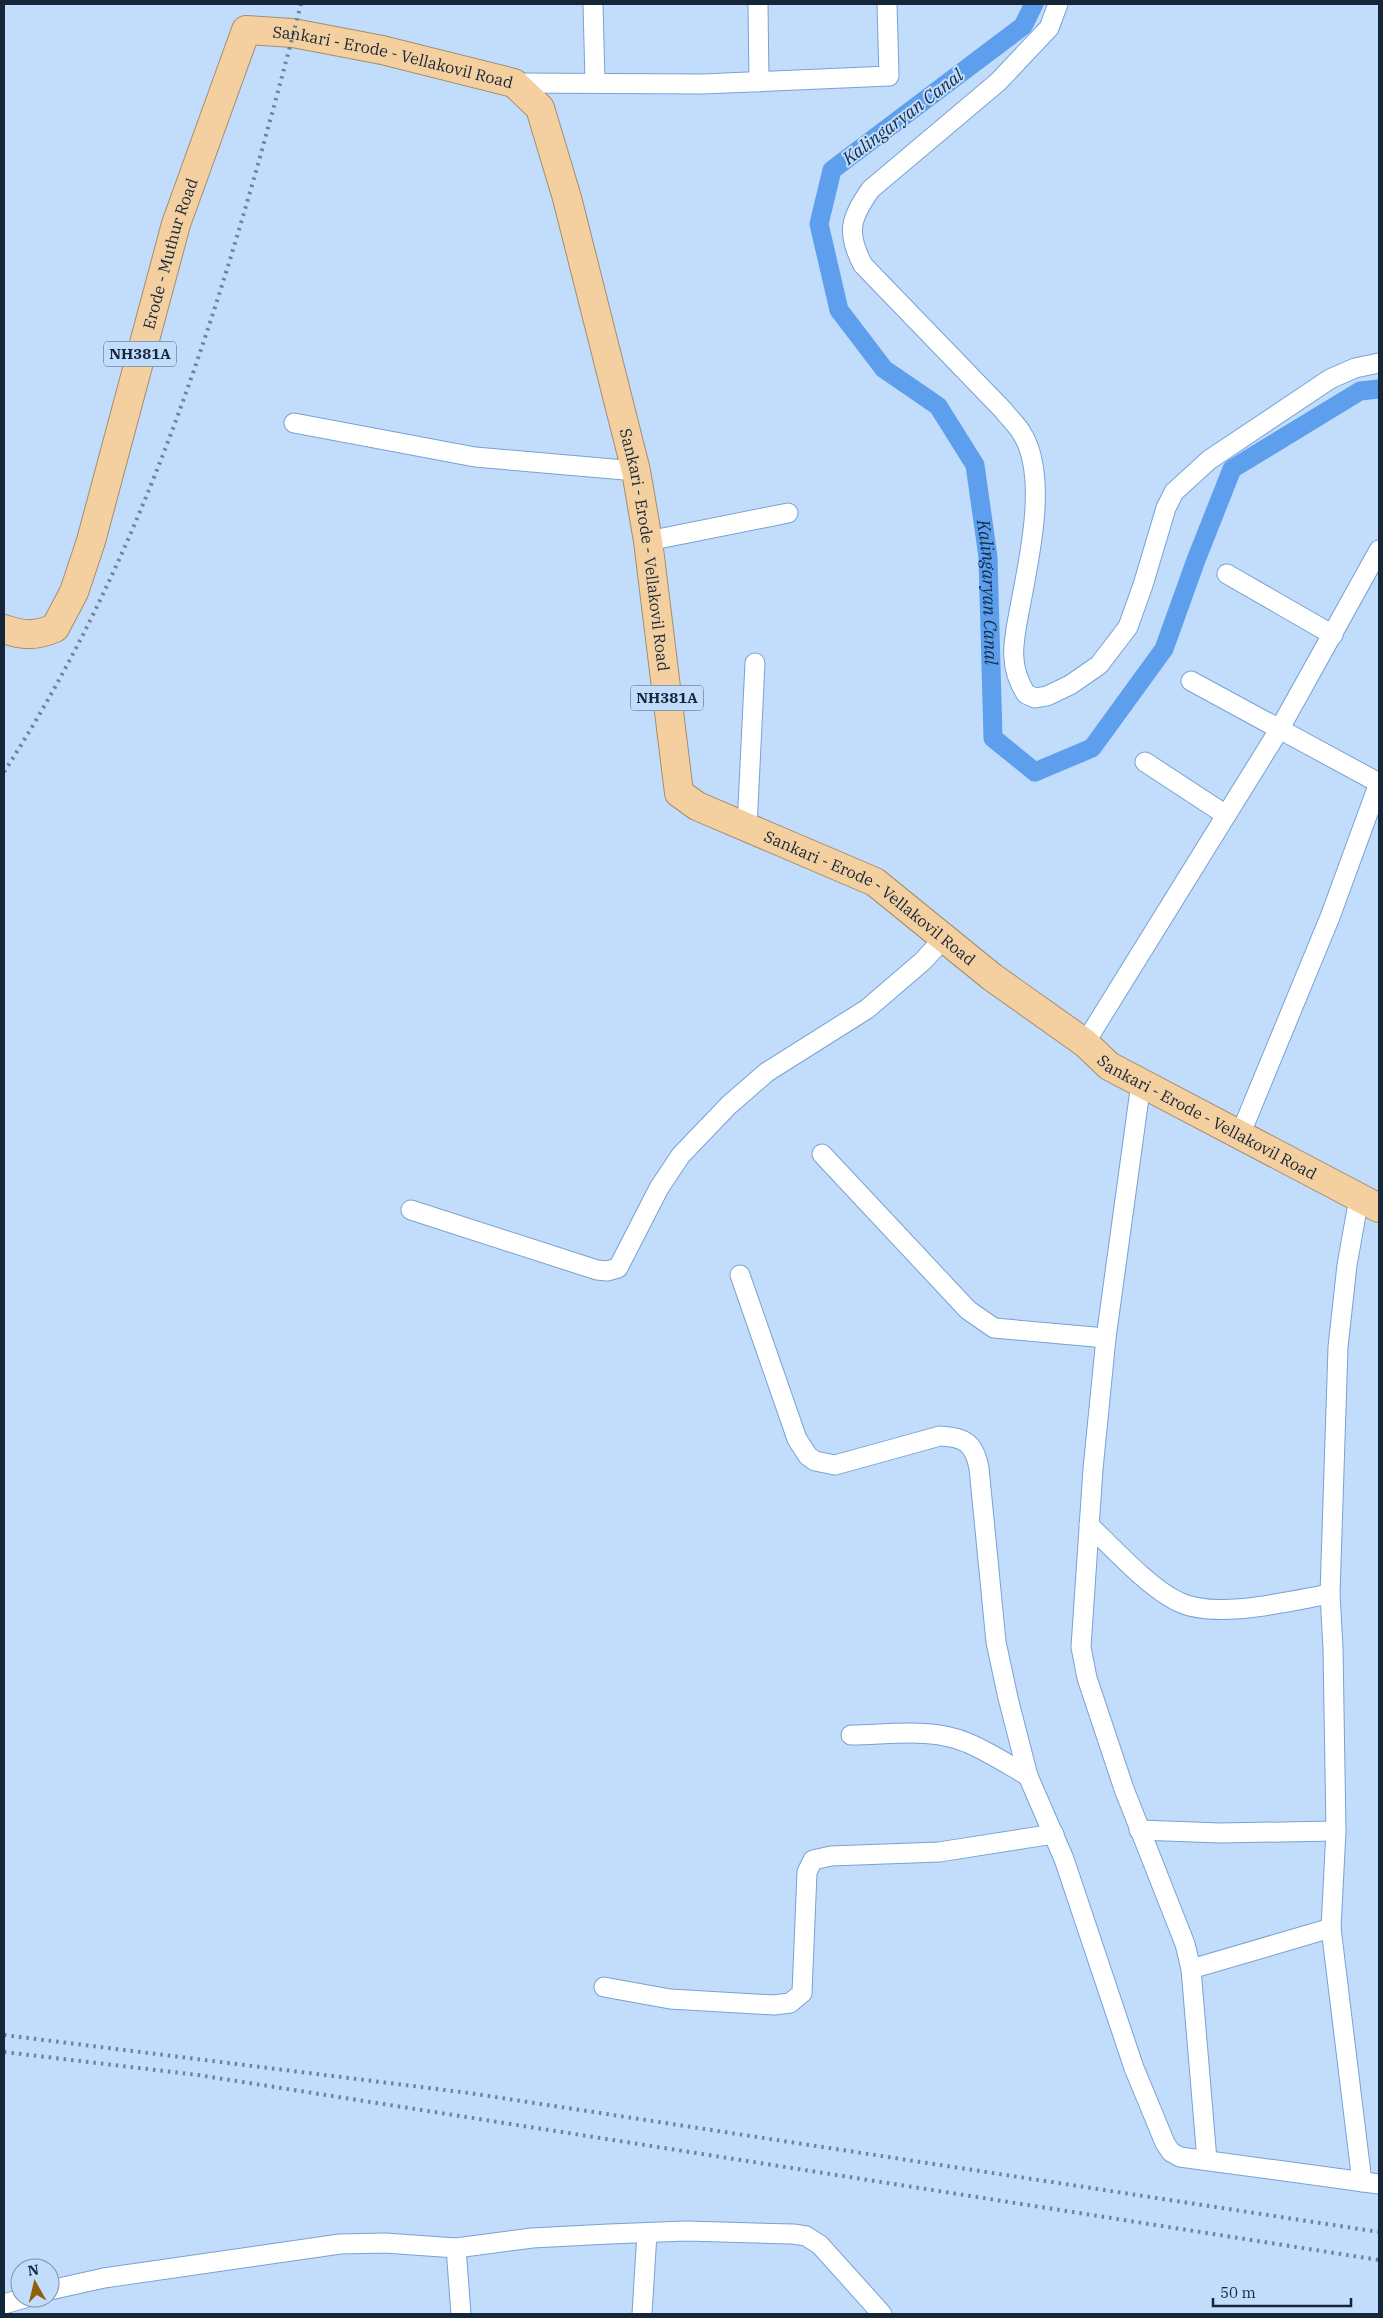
<svg xmlns="http://www.w3.org/2000/svg" width="1383" height="2318" font-family="'IBM Plex Serif',serif">
  <style>
    .lines { fill: none; stroke-linecap: round; stroke-linejoin: round }
    .canal { stroke: #5d9fec; stroke-width: 19 }
    .minor-casing { stroke: #78a2d3; stroke-width: 21 }
    .trunk-casing { stroke: #a58d6d; stroke-width: 30 }
    .minor { stroke: #fff; stroke-width: 19 }
    .trunk { stroke: #f4d0a0; stroke-width: 28 }
    .rail { stroke: #6e849d; stroke-width: 4; stroke-dasharray: 2.5 5; stroke-linecap: butt }
    .labels { text-anchor: middle; stroke-width: 4; stroke-linejoin: round; paint-order: stroke }
    .shield { fill: #c2dcfb; stroke: #495d73; stroke-width: 1 }
    .shield-label { font-size: 15px; font-weight: bold; fill: #152639 }
    .street-label { font-size: 16px; fill: #152639; stroke: #c2dcfb }
    .water-label { font-size: 18px; font-style: italic; fill: #112c4a; stroke: #c2dcfb }
  </style>
  <rect width="100%" height="100%" fill="#c2dcfb"/>
  <g class="lines">
    <path class="canal" id="s1" d="M1034,4L1023,26L832,170L819,224L839,310L884,369L938,406L975,465L988,557L993,738L1035,772L1092,748L1164,649L1196,560L1232,469L1360,391L1379,389"/>
    <defs>
      <g id="minor">
        <polyline points="593,4 595,82"/>
        <polyline points="758,4 759,82"/>
        <path d="M1058,4L1049,28L998,82L871,189C850,218 846,233 863,265L1004,411C1009,418 1016,424 1021,432C1049,474 1029,559 1020,607C1014,640 1007,664 1026,694L1035,698L1047,696L1070,685L1099,665L1128,627L1143,585L1166,508L1174,492L1209,460L1330,379L1355,368L1379,363"/>
        <polyline points="514,83 703,84 889,76 887,4"/>
        <polyline points="294,423 475,457 636,471"/>
        <polyline points="648,541 788,513"/>
        <polyline points="1227,574 1333,635"/>
        <polyline points="1191,681 1379,783"/>
        <polyline points="1145,762 1226,815"/>
        <polyline points="747,827 755,663"/>
        <polyline points="1085,1043 1279,730 1379,550"/>
        <polyline points="1141,1083 1106,1338 1093,1469 1081,1647 1087,1678 1124,1789 1185,1944 1191,1969 1207,2160"/>
        <polyline points="1240,1135 1330,917 1379,783"/>
        <polyline points="822,1154 968,1310 994,1328 1106,1338"/>
        <polyline points="1359,1198 1347,1265 1338,1347 1330,1594 1333,1648 1336,1831 1331,1928 1362,2182"/>
        <polyline points="411,1210 597,1270 607,1271 618,1268 659,1188 681,1155 729,1105 767,1072 867,1009 923,961 945,937"/>
        <path d="M740,1275L797,1439L808,1456L815,1461L835,1465L940,1436C965,1437 974,1443 979,1468L996,1642L1008,1698L1028,1776L1064,1859L1134,2068L1165,2143L1171,2152L1180,2157L1379,2184"/>
        <path d="M1089,1525C1113,1548 1150,1589 1179,1602C1216,1620 1289,1601 1330,1594"/>
        <path d="M851,1735C888,1735 933,1727 968,1743C989,1752 1009,1765 1028,1776"/>
        <polyline points="1139,1830 1220,1833 1336,1831"/>
        <polyline points="1191,1969 1331,1928"/>
        <polyline points="604,1987 670,1999 774,2005 790,2003 802,1993 807,1872 813,1860 831,1856 939,1852 1054,1834"/>
        <polyline points="456,2248 461,2314"/>
        <polyline points="50,2290 104,2278 340,2244 385,2243 456,2248 532,2238 609,2234 686,2231 793,2234 806,2236 820,2245 882,2314"/>
        <polyline points="4,2304 25,2298"/>
        <polyline points="642,2314 647,2233"/>
      </g>
      <g id="trunk">
        <path id="s2" d="M4,629C23,636 36,636 55,628L74,592L91,541L176,224L246,30L293,33L382,50L514,83L540,108L567,198L636,471L648,541L679,793L697,806L875,882L992,977L1085,1043L1109,1066L1379,1208"/>
      </g>
    </defs>
    <use href="#minor" class="minor-casing"/>
    <use href="#trunk" class="trunk-casing"/>
    <use href="#minor" class="minor"/>
    <use href="#trunk" class="trunk"/>
    <g class="rail">
      <path d="M4,772C155,539 232,270 301,4"/>
      <polyline points="4,2035 469,2093 1379,2232"/>
      <polyline points="4,2052 198,2075 1379,2260"/>
    </g>
  </g>
  <g class="labels">
    <g class="shield">
      <rect x="104" y="341.5" width="72" height="25" rx="4"/>
      <rect x="631" y="685.5" width="72" height="25" rx="4"/>
    </g>
    <g class="shield-label">
      <text x="140" y="359">NH381A</text>
      <text x="667" y="703">NH381A</text>
    </g>
    <g class="street-label">
      <text dy="6" stroke="none"><textPath href="#s2" startOffset="831">Sankari - Erode - Vellakovil Road</textPath></text>
      <text dy="6" stroke="none"><textPath href="#s2" startOffset="445">Erode - Muthur Road</textPath></text>
      <text dy="6" stroke="none"><textPath href="#s2" startOffset="1446">Sankari - Erode - Vellakovil Road</textPath></text>
      <text dy="6" stroke="none"><textPath href="#s2" startOffset="1911">Sankari - Erode - Vellakovil Road</textPath></text>
      <text dy="6" stroke="none"><textPath href="#s2" startOffset="2316">Sankari - Erode - Vellakovil Road</textPath></text>
    </g>
    <g class="water-label">
      <text transform="translate(903 117) rotate(-37)" y="6">Kalingaryan Canal</text>
      <text dy="6" stroke="none"><textPath href="#s1" startOffset="745">Kalingaryan Canal</textPath></text>
    </g>
  </g>
  <rect width="1383" height="2318" fill="none" stroke="#152639" stroke-width="10"/>
  <g transform="translate(35 2283) rotate(352)"><circle r="24" fill="#c2dcfb" stroke="#7d93ad"/>
  <path d="M0-4L9 19L0 12L-9 19Z" fill="#8f5f0a"/>
  <text y="-8" font-size="14" font-weight="bold" text-anchor="middle" fill="#152639">N</text>
  </g>
  <path d="M1213 2298v8h138v-8" fill="none" stroke="#152639" stroke-width="2.5"/>
  <text x="1220" y="2298" font-size="15" fill="#152639" stroke="#c2dcfb" stroke-width="4" paint-order="stroke">50 m</text>
</svg>
